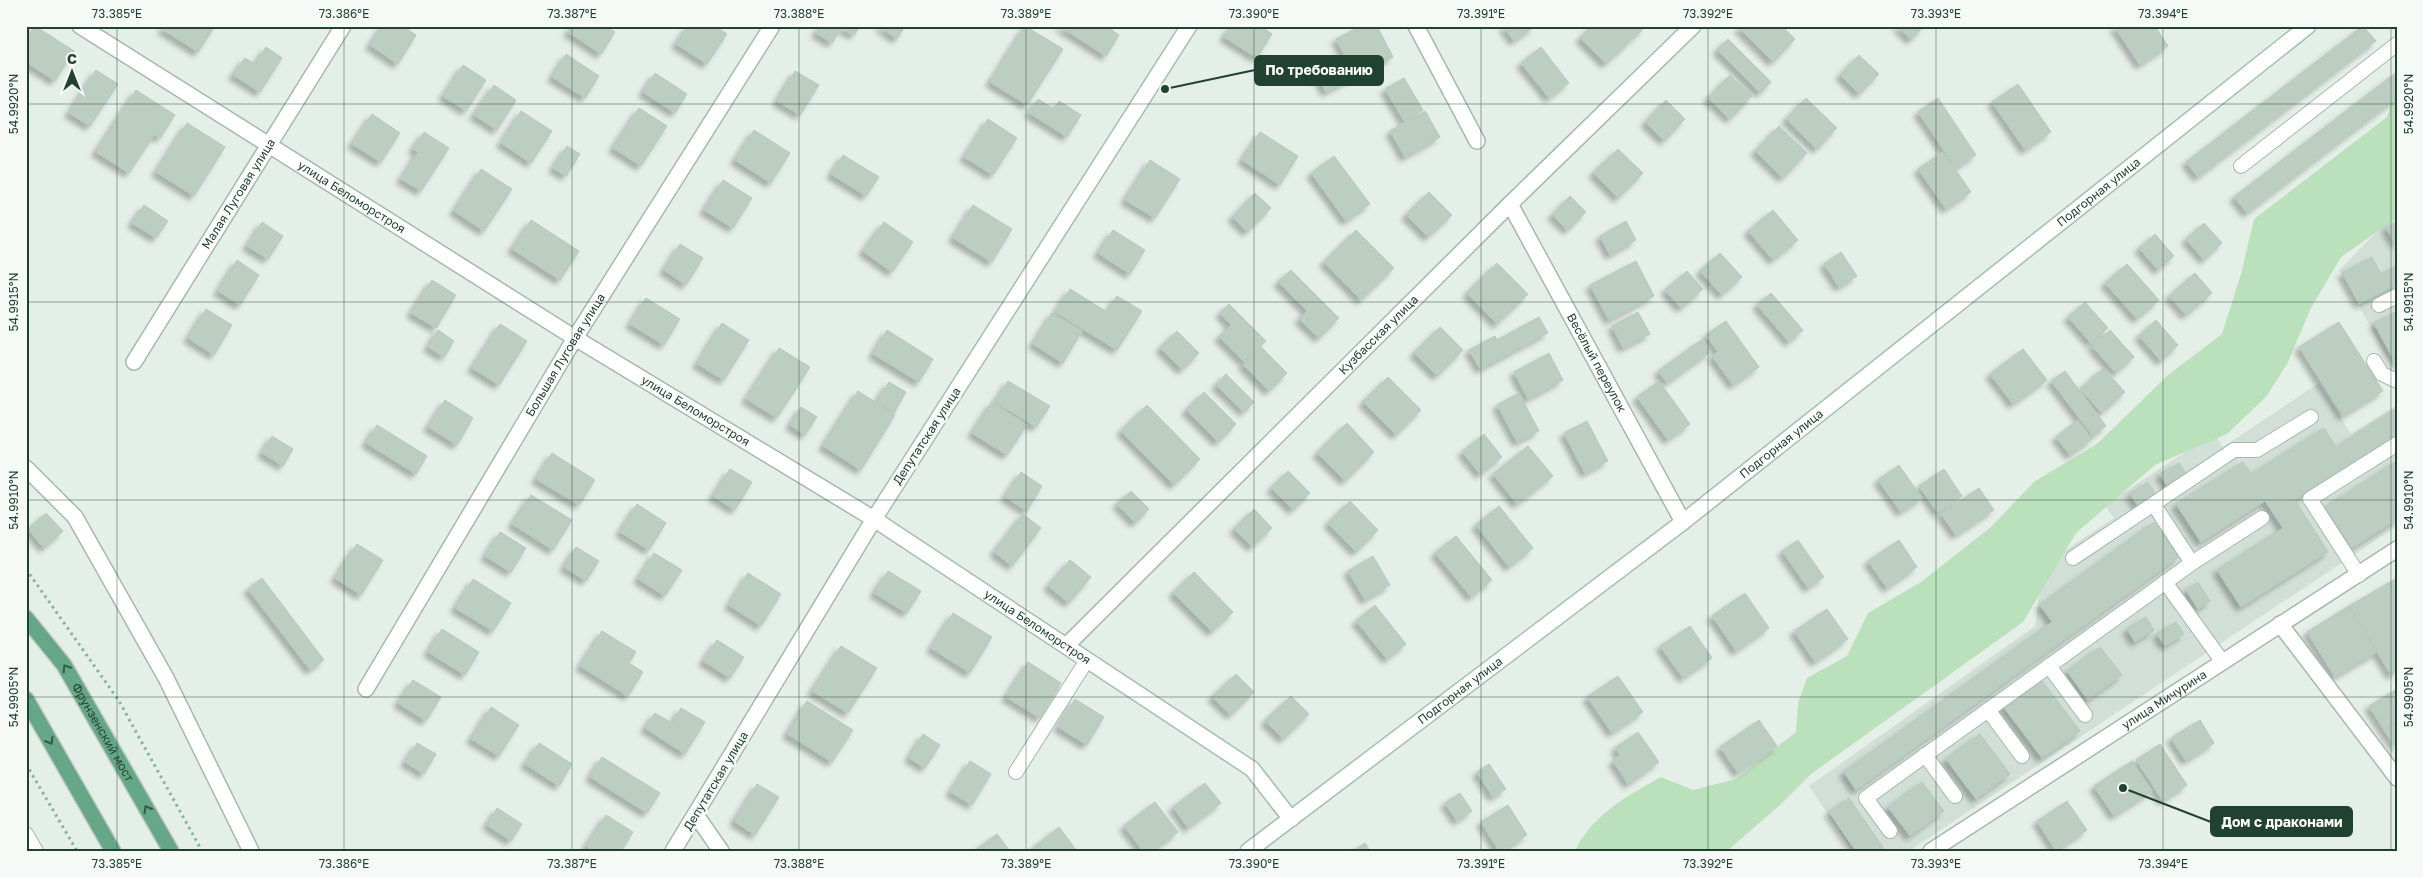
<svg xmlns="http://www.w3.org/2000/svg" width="2423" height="877" font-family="'Golos Text',sans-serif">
	<defs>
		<filter id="shadow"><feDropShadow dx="-4.5" dy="4.5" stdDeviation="2.5" flood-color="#0004"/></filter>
	</defs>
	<rect width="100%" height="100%" fill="#e4efe7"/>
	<g fill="#d2dfd6">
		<polygon points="2397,218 2397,375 2339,270 2385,224"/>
		<polygon points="2319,383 2351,434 2397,405 2397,526 1909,851 1852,851 1809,786 2035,626 2043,565 2114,518 2105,505 2214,433 2223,447"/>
	</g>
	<path fill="#bbe1bc" d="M2397,83V218L2341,257L2311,308L2287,364L2266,397L2227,434L2155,465L2076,533L2023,622L1811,774L1780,805L1727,851H1575C1592,815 1627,796 1661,777L1693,790L1736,779L1796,732L1798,703L1807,678L1847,656L1868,613L1921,582L1991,527L2035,481L2097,444L2168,375L2222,334L2241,274L2254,219L2387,117Z"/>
	<g fill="#bccdc2" stroke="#b6c9bc" filter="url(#shadow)">
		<polygon points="35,26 74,51 55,81 26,62 26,39"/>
		<polygon points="163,26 215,26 198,52 162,29"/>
		<polygon points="382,26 403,26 416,35 398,64 370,45"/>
		<polygon points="572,26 605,26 615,32 601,54 568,32"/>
		<polygon points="688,26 715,26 727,34 707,64 676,44"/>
		<polygon points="820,26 860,26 854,35 841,28 832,43 816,33"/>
		<polygon points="879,26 905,26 897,39"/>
		<polygon points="1025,26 1063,49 1027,105 990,82"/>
		<polygon points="1059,26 1106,26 1119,35 1106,56"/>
		<polygon points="1231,26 1260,26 1272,34 1257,58 1224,37"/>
		<polygon points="1361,26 1377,26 1393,57 1326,92 1316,73 1346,58 1336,39"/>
		<polygon points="1503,26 1534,26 1534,27 1514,41"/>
		<polygon points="1592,26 1642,26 1644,28 1606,64 1580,38"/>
		<polygon points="1741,26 1782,26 1795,39 1773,62 1739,28"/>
		<polygon points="1897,26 1924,26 1911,40"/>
		<polygon points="2114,26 2155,26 2168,46 2140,65"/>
		<polygon points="2363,26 2376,41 2198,177 2186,162"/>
		<polygon points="1728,39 1771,82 1760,93 1717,50"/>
		<polygon points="266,47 282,58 260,92 233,75 245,58 255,64"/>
		<polygon points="1541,47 1569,83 1549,98 1521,63"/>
		<polygon points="566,54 599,76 585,98 552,77"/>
		<polygon points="1859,55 1879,74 1859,94 1840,75"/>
		<polygon points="463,65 486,80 466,111 443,96"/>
		<polygon points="96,70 118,84 90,126 69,113"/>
		<polygon points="795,71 819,85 800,115 777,101"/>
		<polygon points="2397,72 2397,98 2247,213 2234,197"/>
		<polygon points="655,73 687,94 675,113 643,92"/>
		<polygon points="1730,75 1752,96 1730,119 1708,98"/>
		<polygon points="1404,78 1423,110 1404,121 1385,89"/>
		<polygon points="2018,84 2051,132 2025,150 1992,102"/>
		<polygon points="494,85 516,100 497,130 474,115"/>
		<polygon points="136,90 175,115 160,138 154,135 129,173 96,152"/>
		<polygon points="1806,98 1837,128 1817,149 1786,119"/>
		<polygon points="1938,98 1976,155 1956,168 1918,112"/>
		<polygon points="1038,99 1054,109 1059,101 1081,115 1067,137 1029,113"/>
		<polygon points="1666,100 1685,119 1664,141 1645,122"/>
		<polygon points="639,108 667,126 641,166 613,148"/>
		<polygon points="521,111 552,131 531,163 501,143"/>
		<polygon points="1425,111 1440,137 1405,157 1390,131"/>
		<polygon points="372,114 400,133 381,162 352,144"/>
		<polygon points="988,119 1017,138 993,175 964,157"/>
		<polygon points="187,123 225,147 194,196 156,172"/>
		<polygon points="1779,126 1807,153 1783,178 1755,151"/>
		<polygon points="754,130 790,153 771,183 735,160"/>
		<polygon points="424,132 449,148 421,191 401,179 418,152 413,149"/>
		<polygon points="1260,132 1298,156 1280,185 1242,160"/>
		<polygon points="567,146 580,154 566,176 553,168"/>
		<polygon points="1618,149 1643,173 1618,198 1593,173"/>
		<polygon points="1943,152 1971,192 1946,209 1918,169"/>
		<polygon points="843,155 879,177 866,196 831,174"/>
		<polygon points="1334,156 1370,204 1346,221 1311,173"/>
		<polygon points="1150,160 1180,179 1155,218 1125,200"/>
		<polygon points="481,169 512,189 484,231 454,211"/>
		<polygon points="723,180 752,198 733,228 704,210"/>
		<polygon points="1429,192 1452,215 1428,237 1406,215"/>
		<polygon points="1255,193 1271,208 1247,232 1232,217"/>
		<polygon points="1570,196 1586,212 1568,230 1552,215"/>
		<polygon points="144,205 168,221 156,238 132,223"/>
		<polygon points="973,205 1012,229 992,262 953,238"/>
		<polygon points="1773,210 1798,240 1773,260 1748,231"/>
		<polygon points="531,220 579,251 560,280 512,249"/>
		<polygon points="1626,221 1636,240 1610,255 1600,236"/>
		<polygon points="262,222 283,236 268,259 247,246"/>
		<polygon points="884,222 913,242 892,272 863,251"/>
		<polygon points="2397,222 2397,244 2395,244 2386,227"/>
		<polygon points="2204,223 2222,243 2204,260 2186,239"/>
		<polygon points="1113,230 1145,250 1130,274 1098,253"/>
		<polygon points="1356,230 1394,268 1361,300 1324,262"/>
		<polygon points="2155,234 2174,256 2158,270 2139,248"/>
		<polygon points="680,244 703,258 686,285 664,270"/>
		<polygon points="1841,252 1857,276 1839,287 1824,264"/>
		<polygon points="1720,253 1742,277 1722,295 1700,271"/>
		<polygon points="2372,257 2381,274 2397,265 2397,284 2359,304 2342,273"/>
		<polygon points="237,260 259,275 240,305 218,291"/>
		<polygon points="1636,261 1654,296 1609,320 1590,285"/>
		<polygon points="1497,263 1528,294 1497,324 1467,293"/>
		<polygon points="2127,264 2159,300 2137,319 2105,283"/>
		<polygon points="1291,270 1339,318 1319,338 1299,319 1307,311 1278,282"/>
		<polygon points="1687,271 1703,289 1681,308 1665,290"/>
		<polygon points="2195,273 2212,293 2186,315 2169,296"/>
		<polygon points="432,280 456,295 436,328 411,313"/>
		<polygon points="1070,289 1107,312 1117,296 1142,311 1117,350 1055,312"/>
		<polygon points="1771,293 1803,330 1789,342 1757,305"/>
		<polygon points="646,298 680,319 664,345 630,324"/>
		<polygon points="2085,302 2108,328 2091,343 2068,317"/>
		<polygon points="1229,304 1266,341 1244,362 1219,337 1231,325 1220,313"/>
		<polygon points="206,309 232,325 214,355 188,338"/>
		<polygon points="2397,311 2397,364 2396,364 2374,323"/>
		<polygon points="1638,312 1650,334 1623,348 1612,326"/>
		<polygon points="1052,313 1082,331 1063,363 1033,344"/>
		<polygon points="1539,317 1548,333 1480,369 1469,350 1495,336 1497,340"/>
		<polygon points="2156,320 2178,345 2161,361 2139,336"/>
		<polygon points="1726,321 1759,367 1733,385 1712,356 1718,352 1706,335"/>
		<polygon points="2339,322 2383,391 2343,416 2299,347"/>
		<polygon points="722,323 749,340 724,380 697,364"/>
		<polygon points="500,324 527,341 499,385 472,368"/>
		<polygon points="1440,327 1463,350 1437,376 1414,353"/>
		<polygon points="438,330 454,341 444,357 428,347"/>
		<polygon points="887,330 933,359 919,382 873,354"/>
		<polygon points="2110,330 2134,357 2116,373 2092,346"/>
		<polygon points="1177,331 1199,353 1182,370 1160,348"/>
		<polygon points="1701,340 1710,352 1667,383 1658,371"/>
		<polygon points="1261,347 1287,373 1269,391 1243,365"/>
		<polygon points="779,348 810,367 777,418 746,399"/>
		<polygon points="2023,349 2047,380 2013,404 1990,374"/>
		<polygon points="1549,353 1563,380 1528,399 1514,372"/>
		<polygon points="2103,368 2125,392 2102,413 2080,389"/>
		<polygon points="2065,371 2106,426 2093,436 2051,381"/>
		<polygon points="1226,374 1254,402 1244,412 1216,385"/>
		<polygon points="1388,377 1421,410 1396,435 1363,402"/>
		<polygon points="1008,381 1050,406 1036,427 995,402"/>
		<polygon points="1659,381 1690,424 1668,440 1637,397"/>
		<polygon points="889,382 906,392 894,413 876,402"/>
		<polygon points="858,391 895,415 861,470 823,446"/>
		<polygon points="1204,392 1236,424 1218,442 1186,410"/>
		<polygon points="1519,393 1539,431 1517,442 1497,405"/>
		<polygon points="445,400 473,418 457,445 428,427"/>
		<polygon points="992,402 1027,425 1007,455 972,433"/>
		<polygon points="1147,405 1200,459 1174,485 1121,431"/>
		<polygon points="801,407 817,417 805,435 790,425"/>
		<polygon points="2397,408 2397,435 2295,500 2328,552 2241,607 2217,570 2283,528 2265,501 2201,542 2176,504 2243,462 2251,474 2324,428 2336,447"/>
		<polygon points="2078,420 2092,439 2070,455 2056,437"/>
		<polygon points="1587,421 1608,461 1585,473 1564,433"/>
		<polygon points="1347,423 1374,452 1345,481 1317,453"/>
		<polygon points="377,425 427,456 416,474 366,443"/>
		<polygon points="1484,434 1502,457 1480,474 1462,452"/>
		<polygon points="272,436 293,449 283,466 262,453"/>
		<polygon points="1528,446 1553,476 1517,504 1493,474"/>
		<polygon points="552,453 595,480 579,505 536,479"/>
		<polygon points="2397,461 2397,519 2352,548 2325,507"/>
		<polygon points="2179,463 2187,475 2168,487 2160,474"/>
		<polygon points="1899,465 1922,498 1901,512 1878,480"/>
		<polygon points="730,469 752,482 735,510 713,496"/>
		<polygon points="1944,469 1962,496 1938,513 1919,486"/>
		<polygon points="1288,471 1310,493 1293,510 1271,488"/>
		<polygon points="1021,472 1042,486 1027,511 1005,497"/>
		<polygon points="2148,482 2156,495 2138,506 2130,494"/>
		<polygon points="1979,488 1994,510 1956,535 1941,514"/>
		<polygon points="1131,491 1149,509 1135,523 1117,504"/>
		<polygon points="531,495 572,520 553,550 512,524"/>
		<polygon points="1350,501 1378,530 1356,552 1328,523"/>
		<polygon points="637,504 666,523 649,550 620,532"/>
		<polygon points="1499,506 1533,548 1509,567 1476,525"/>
		<polygon points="1254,509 1272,528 1252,547 1234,529"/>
		<polygon points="46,513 63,531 44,548 28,529"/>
		<polygon points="1023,514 1041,528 1012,566 994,552"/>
		<polygon points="2154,522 2179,557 1856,790 1844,772 2052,622 2040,605"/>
		<polygon points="500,532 526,548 511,572 485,556"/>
		<polygon points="1456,536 1492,580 1471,597 1435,553"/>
		<polygon points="1798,540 1824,577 1808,588 1782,551"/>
		<polygon points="1899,540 1917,567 1887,588 1868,561"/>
		<polygon points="357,544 383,560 361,595 335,578"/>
		<polygon points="576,547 599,561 586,581 564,567"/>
		<polygon points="654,553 682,570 665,596 638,579"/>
		<polygon points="1373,556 1390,585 1365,600 1348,571"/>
		<polygon points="1070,560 1091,577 1069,603 1048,586"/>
		<polygon points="888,571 921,591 907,613 874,593"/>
		<polygon points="1194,572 1233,612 1212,632 1173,593"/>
		<polygon points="748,573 781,594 761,626 729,605"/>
		<polygon points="262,578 324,660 310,670 248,589"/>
		<polygon points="2397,578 2397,671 2391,675 2349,606"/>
		<polygon points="473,579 511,603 493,631 455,608"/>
		<polygon points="2198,582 2210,601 2198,609 2186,590"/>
		<polygon points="1745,593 1769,628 1736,651 1712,616"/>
		<polygon points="1375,605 1406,644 1387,659 1356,621"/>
		<polygon points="2349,606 2377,652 2335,677 2307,632"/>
		<polygon points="1827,609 1848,639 1815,662 1794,631"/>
		<polygon points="953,613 992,637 970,673 931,648"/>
		<polygon points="2146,617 2154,630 2135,642 2127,629"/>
		<polygon points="2176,622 2184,634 2165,646 2157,634"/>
		<polygon points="1690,626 1712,658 1683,678 1660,646"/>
		<polygon points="442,629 479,652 465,675 428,652"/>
		<polygon points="602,631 636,652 629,663 643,672 628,696 580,666"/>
		<polygon points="717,640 744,657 730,678 703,661"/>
		<polygon points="841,646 877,668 848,713 812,691"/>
		<polygon points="2100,647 2122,675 2088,700 2067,671"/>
		<polygon points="1028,662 1061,683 1040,718 1006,697"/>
		<polygon points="1236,674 1254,692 1231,715 1212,697"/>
		<polygon points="1618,676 1643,712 1612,733 1587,697"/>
		<polygon points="2040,678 2080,731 2042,758 2003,706"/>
		<polygon points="413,680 441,697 426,721 398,703"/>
		<polygon points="2397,689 2397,722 2384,730 2369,706"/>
		<polygon points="1291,696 1309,714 1283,739 1265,721"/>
		<polygon points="1075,699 1104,717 1087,745 1058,727"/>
		<polygon points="807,701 853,730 832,762 787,734"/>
		<polygon points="491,707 519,725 499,756 471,739"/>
		<polygon points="681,708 705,722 685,754 645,728 655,713 672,723"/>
		<polygon points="1759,720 1777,746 1738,773 1720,747"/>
		<polygon points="2200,720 2214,743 2186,761 2171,738"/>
		<polygon points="2397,722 2397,749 2384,730"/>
		<polygon points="1638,732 1659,762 1628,784 1613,761 1620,755 1615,748"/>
		<polygon points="923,734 940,745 925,768 909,758"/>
		<polygon points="1980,734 2010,774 1976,799 1946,759"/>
		<polygon points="417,743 436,754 424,774 405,762"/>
		<polygon points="539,743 572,764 559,786 525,764"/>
		<polygon points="2160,744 2187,785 2163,801 2136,760"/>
		<polygon points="602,757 660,793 647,813 590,777"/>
		<polygon points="970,761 991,774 972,805 950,792"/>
		<polygon points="2132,761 2152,791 2114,816 2094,786"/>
		<polygon points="1489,764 1506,789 1493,797 1477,772"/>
		<polygon points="1922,782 1944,811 1910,836 1888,807"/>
		<polygon points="1205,783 1221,803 1188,828 1173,807"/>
		<polygon points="757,784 779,797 755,835 734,821"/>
		<polygon points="1460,793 1472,811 1457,821 1445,803"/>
		<polygon points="1849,798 1884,849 1881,851 1856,851 1829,812"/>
		<polygon points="2067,801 2087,830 2056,851 2037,821"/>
		<polygon points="1155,802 1178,832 1153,851 1143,851 1124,826"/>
		<polygon points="1508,805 1527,835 1503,851 1499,851 1481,822"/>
		<polygon points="497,808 522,824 511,841 487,825"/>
		<polygon points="606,815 633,832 621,851 593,851 586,846"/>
		<polygon points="1059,827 1077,851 1029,851"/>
		<polygon points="997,834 1010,851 974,851"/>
		<polygon points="1365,843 1370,851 1353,851"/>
	</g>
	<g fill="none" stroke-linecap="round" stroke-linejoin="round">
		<g stroke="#a6b8ad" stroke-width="16">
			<g id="lane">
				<polyline points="2241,166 2397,44"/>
				<polyline points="2379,305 2397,296"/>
				<polyline points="2374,361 2382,374 2397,381"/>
				<polyline points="2154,505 2192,563"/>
				<polyline points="2073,558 2234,450 2257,450 2311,417"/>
				<polyline points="2359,575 2310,499 2397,444"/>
				<polyline points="2165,582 2222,661"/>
				<polyline points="2049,666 2085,715"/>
				<polyline points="1988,710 2022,756"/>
				<polyline points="1925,755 1955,796"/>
				<polyline points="1016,772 1087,660"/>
				<polyline points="1890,831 1866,798 2192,563 2262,518"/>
				<polyline points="26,834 36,851"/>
			</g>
		</g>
		<g stroke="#a6b8ad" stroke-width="18">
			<g id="street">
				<path id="s1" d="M80,26L575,338L874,519L673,851"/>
				<polyline points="1416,26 1477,141"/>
				<path id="s2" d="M1510,204L1683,522"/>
				<path id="s3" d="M134,362L343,26"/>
				<polyline points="26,468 75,517 166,678 251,851"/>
				<polyline points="2280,624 2397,778"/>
				<path id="s4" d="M1066,646L1510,204L1693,26"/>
				<path id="s5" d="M366,689L575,338L772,26"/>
				<polyline points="696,815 721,851"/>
				<path id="s6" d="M1931,851L2397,549"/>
			</g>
		</g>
		<g stroke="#a4beaf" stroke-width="18">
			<g id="secondary">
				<path id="s7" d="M1189,26L874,519L1252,769L1291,819"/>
				<path id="s8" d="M1248,851L1683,522L2308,26"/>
			</g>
		</g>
		<g stroke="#c1cac5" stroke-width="18">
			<g id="primary">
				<path id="s9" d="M26,618L64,665L171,851"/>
				<polyline points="26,699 113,851"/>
			</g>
		</g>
		<g stroke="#82b598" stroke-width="3" stroke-dasharray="2.5 4" stroke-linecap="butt">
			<polyline points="26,569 119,701 202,851"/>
			<polyline points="26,764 77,851"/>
		</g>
		<use href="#lane" stroke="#fff" stroke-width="14"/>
		<use href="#street" stroke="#fff" stroke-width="15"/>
		<use href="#secondary" stroke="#fff" stroke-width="15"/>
		<use href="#primary" stroke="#65a786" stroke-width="15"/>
	</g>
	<defs><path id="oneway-chevron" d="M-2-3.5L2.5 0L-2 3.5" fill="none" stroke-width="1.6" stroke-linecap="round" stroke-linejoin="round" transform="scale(1.25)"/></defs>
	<g stroke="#335b46">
		<use href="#oneway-chevron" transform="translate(66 668) rotate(-123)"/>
		<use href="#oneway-chevron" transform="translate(50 741) rotate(60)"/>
		<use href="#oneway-chevron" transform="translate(147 809) rotate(-120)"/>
	</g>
	<path fill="none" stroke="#224231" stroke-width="1" stroke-opacity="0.45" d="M117,26V851M344,26V851M572,26V851M799,26V851M1026,26V851M1254,26V851M1481,26V851M1708,26V851M1936,26V851M2163,26V851M2391,26V851M26,104H2397M26,302H2397M26,500H2397M26,697H2397"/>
	<g text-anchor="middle" stroke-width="5" stroke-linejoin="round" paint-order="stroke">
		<g font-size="12" fill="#224231" stroke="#f5faf6">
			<text dy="4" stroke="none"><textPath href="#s8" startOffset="1076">Подгорная улица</textPath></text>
			<text dy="4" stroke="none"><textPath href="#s3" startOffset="198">Малая Луговая улица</textPath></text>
			<text dy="4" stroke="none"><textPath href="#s1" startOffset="321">улица Беломорстроя</textPath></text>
			<text dy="4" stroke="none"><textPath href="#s4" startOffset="441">Кузбасская улица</textPath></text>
			<text dy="4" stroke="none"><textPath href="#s5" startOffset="389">Большая Луговая улица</textPath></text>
			<text dy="4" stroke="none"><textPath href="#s2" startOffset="181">Весёлый переулок</textPath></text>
			<text dy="4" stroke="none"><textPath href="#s1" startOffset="726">улица Беломорстроя</textPath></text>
			<text transform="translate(927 436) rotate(-57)" y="4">Депутатская улица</text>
			<text dy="4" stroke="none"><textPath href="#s8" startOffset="671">Подгорная улица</textPath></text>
			<text dy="4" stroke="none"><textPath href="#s7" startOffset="781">улица Беломорстроя</textPath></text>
			<text dy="4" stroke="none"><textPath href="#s8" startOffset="266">Подгорная улица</textPath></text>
			<text dy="4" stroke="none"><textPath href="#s6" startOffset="278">улица Мичурина</textPath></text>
			<text dy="4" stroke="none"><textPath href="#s9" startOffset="138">Фрунзенский мост</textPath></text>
			<text transform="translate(716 781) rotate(-59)" y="4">Депутатская улица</text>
		</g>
	</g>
	<path fill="none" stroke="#224231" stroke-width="2" d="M1165 89L1255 70M2123 788L2211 822"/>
	<g fill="#224231" stroke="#f5faf6" stroke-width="2">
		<circle cx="1165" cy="89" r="5"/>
		<circle cx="2123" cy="788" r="5"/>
	</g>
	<g fill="#224231" stroke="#224231" stroke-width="2">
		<rect x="1255" y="56" width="128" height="29" rx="5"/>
		<rect x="2211" y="807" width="141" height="29" rx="5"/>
	</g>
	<g font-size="14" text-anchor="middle" font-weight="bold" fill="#fff">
		<text x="1319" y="75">По требованию</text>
		<text x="2282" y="827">Дом с драконами</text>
	</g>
	<rect width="2423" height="877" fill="none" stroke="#f5faf6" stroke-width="55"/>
	<g transform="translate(72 72)" stroke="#f5faf6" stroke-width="4" paint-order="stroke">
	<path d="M0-4L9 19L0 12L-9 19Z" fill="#224231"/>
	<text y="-8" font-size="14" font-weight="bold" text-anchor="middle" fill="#224231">С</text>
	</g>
	<rect x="28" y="28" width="2368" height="822" fill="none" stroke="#224231" stroke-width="2"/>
	<g font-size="12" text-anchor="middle" fill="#224231">
		<text x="117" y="18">73.385°E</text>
		<text x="344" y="18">73.386°E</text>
		<text x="572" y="18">73.387°E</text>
		<text x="799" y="18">73.388°E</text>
		<text x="1026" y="18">73.389°E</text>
		<text x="1254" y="18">73.390°E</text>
		<text x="1481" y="18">73.391°E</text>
		<text x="1708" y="18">73.392°E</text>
		<text x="1936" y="18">73.393°E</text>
		<text x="2163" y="18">73.394°E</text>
		<text transform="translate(14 104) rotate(-90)" y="4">54.9920°N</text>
		<text transform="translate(2409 104) rotate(-90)" y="4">54.9920°N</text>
		<text transform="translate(14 302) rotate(-90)" y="4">54.9915°N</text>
		<text transform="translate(2409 302) rotate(-90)" y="4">54.9915°N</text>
		<text transform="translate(14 500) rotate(-90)" y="4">54.9910°N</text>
		<text transform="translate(2409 500) rotate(-90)" y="4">54.9910°N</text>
		<text transform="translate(14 697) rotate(-90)" y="4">54.9905°N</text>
		<text transform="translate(2409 697) rotate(-90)" y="4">54.9905°N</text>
		<text x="117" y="868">73.385°E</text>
		<text x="344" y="868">73.386°E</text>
		<text x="572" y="868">73.387°E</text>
		<text x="799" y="868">73.388°E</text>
		<text x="1026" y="868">73.389°E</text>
		<text x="1254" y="868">73.390°E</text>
		<text x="1481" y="868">73.391°E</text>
		<text x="1708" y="868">73.392°E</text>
		<text x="1936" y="868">73.393°E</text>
		<text x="2163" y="868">73.394°E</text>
	</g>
</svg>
